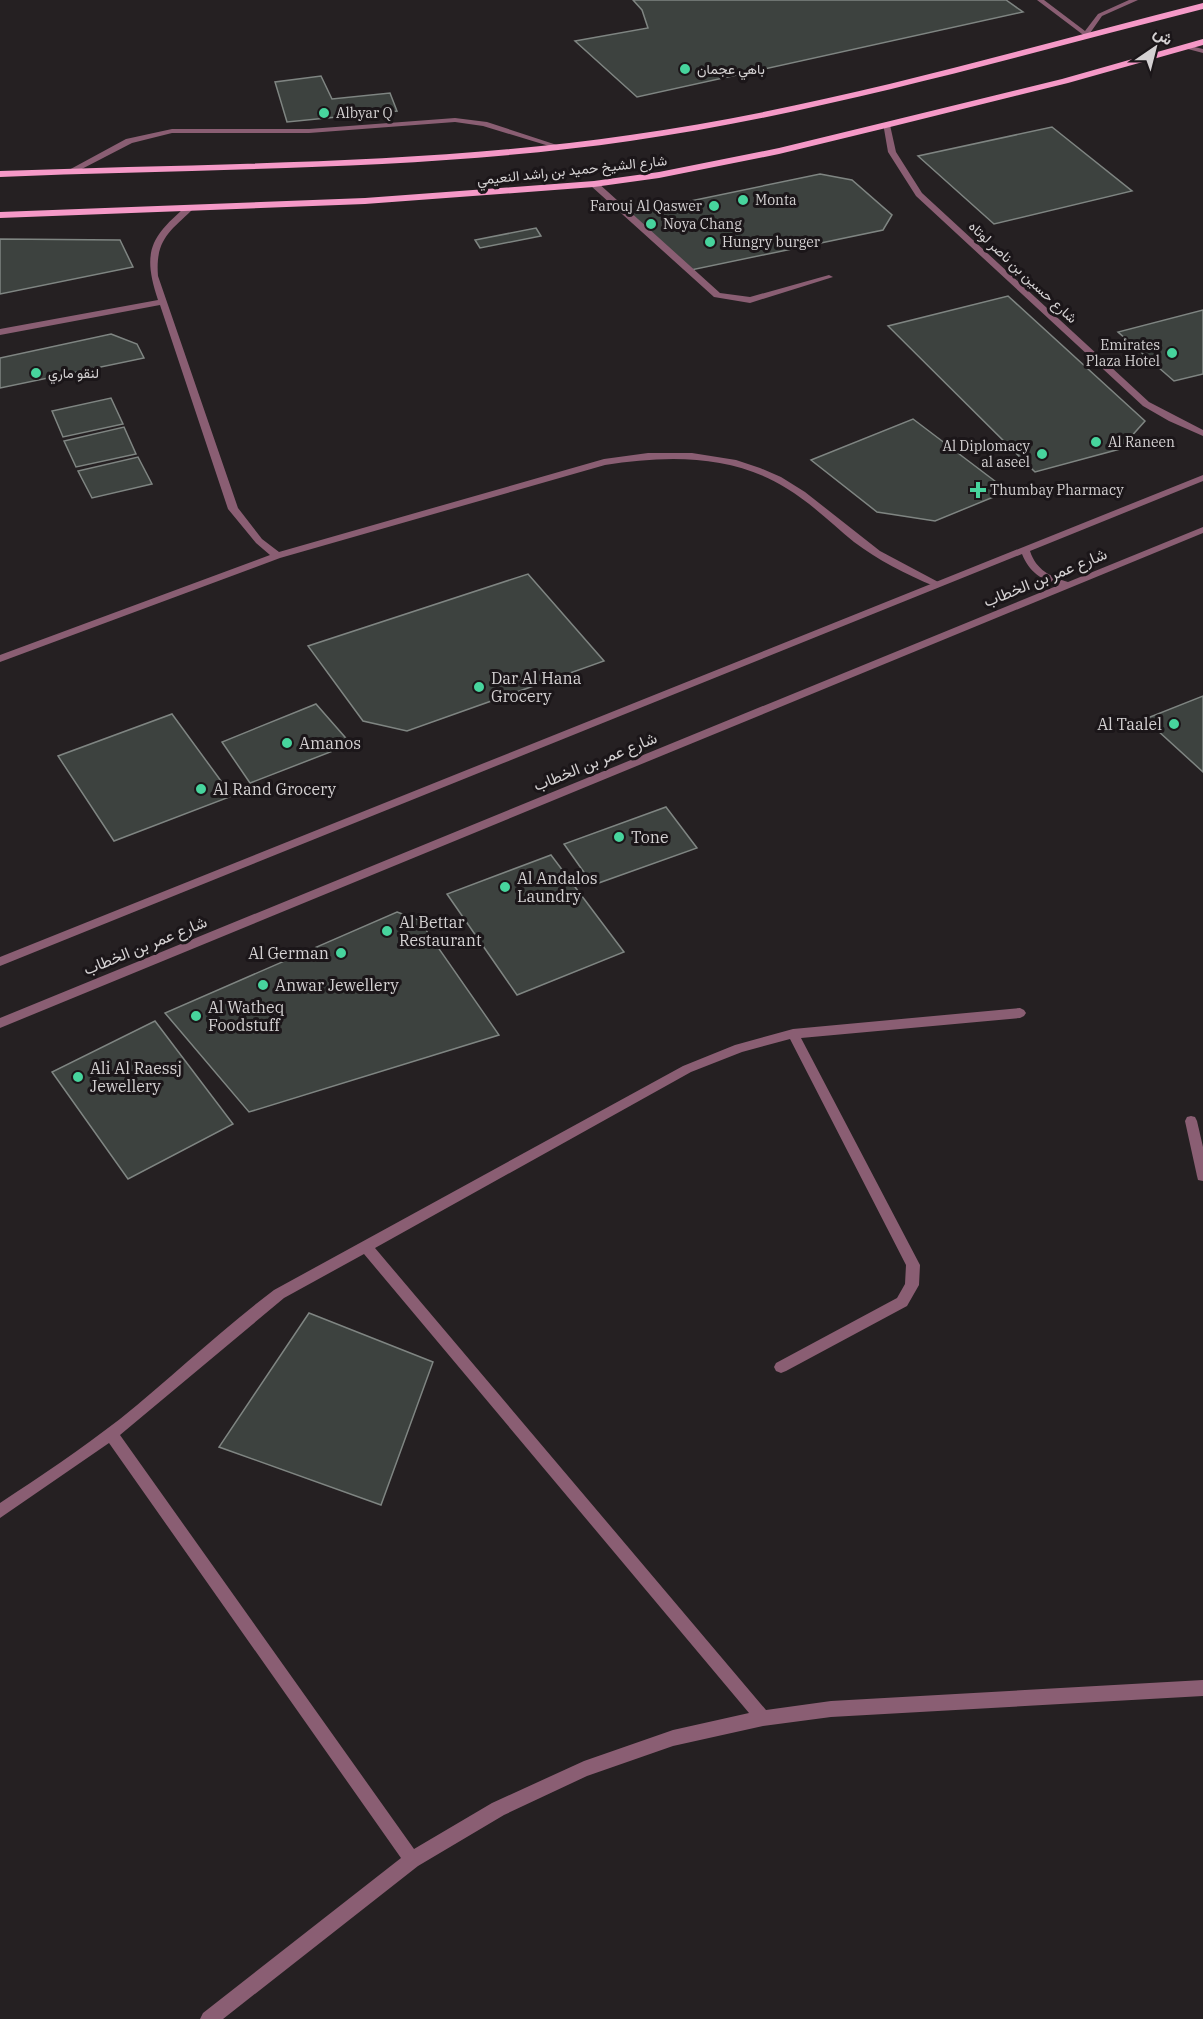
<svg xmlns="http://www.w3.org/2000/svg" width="1203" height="2019" font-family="'IBM Plex Serif',Vazirmatn,serif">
	<rect width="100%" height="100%" fill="#252022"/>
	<g fill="#3d423f" stroke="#7f8582" stroke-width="1.5">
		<polygon points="633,0 1006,0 1023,12 637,97 575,41 648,28 642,10"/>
		<polygon points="321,76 332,99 390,93 397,111 287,122 275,82"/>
		<polygon points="1052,127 1132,191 994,224 918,156"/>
		<polygon points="820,174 852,180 892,215 883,230 691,270 628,214"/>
		<polygon points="536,228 541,236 480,248 475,240"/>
		<polygon points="0,239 120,240 133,267 0,294"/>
		<polygon points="1008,296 1145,421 1120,449 1035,472 888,326"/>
		<polygon points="1203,310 1203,374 1174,381 1118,332"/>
		<polygon points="111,334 137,344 144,358 0,388 0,358"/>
		<polygon points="111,398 123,424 63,437 52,411"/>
		<polygon points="913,419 1008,491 935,521 877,512 811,460"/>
		<polygon points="124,427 136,454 76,467 64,441"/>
		<polygon points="138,457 152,484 92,498 78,471"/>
		<polygon points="528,574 604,661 407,731 363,721 308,646"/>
		<polygon points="1203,696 1203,772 1145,719"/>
		<polygon points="316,704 351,744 250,783 222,742"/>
		<polygon points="172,714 232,796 114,841 58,756"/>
		<polygon points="666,807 697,848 593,885 564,844"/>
		<polygon points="551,855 624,952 517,995 447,894"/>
		<polygon points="397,912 419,920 499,1035 249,1112 165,1013"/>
		<polygon points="155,1021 233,1124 128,1179 52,1072"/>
		<polygon points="309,1313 433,1362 381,1505 219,1447"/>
	</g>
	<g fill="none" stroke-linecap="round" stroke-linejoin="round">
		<g fill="#8a5e73" fill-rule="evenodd">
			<polygon points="1037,0 1044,0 1085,31 1098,14 1129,0 1138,0 1102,16 1088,36 1086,37"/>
			<polygon points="1186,45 1203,49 1203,53 1184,48 1184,46"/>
			<polygon points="455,118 487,122 563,147 559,149 483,126 455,122 309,133 172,133 132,143 74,173 67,171 126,139 172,129 309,129"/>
		</g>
		<g fill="#8a5e73" fill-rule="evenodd">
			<polygon points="883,123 890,125 896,152 922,193 1149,402 1203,430 1203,436 1169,421 1143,406 916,196 888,152"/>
			<polygon points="591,182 597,182 720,293 750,297 829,275 833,277 750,303 714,297 591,186"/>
			<path d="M188,205L195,207C171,231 155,238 158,276L238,508L262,539L279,552L604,459L648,453H692L736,460L760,468L781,477L805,492L880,551L942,584L937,587L934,586C905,574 878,560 854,542C832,524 811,503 786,488C732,454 667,455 605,465L280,558L0,662V655L270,555L256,543L228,509L160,305L0,335V329L158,300C142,252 150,237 188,205Z"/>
			<path d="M1020,1008L1024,1010L1026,1013L1024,1016L1020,1018L801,1038L920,1265L919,1285L907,1306L786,1371L781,1373L776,1371L774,1367L776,1363L897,1298L905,1284L906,1265L790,1039L742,1052L691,1072L375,1248L766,1710L831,1701L1203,1680V1696L831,1717L763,1726L673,1746L587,1776L504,1815L418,1866L223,2019H200L203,2013L401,1858L109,1443L0,1518V1503C41,1476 81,1449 120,1419C172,1377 221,1330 274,1290L683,1066L735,1045L793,1029ZM364,1254L749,1713L673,1730L584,1761L492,1803L414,1849L120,1435L284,1298Z"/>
			<polygon points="1191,1116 1195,1117 1197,1121 1203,1147 1203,1181 1198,1180 1197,1176 1185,1121 1187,1117"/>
		</g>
		<path fill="#8a5e73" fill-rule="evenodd" d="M1203,475V481L1030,551C1036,570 1051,577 1068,582L1203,527V533L0,1028V1018L1059,585C1042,580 1029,572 1022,554L0,966V957Z"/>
		<g fill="#f599c7" fill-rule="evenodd">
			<path d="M1203,3V9C1013,57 824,113 630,141C422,171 210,168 0,177V171C210,163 422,165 630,135C824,108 1013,51 1203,3Z"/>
			<polygon points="1203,39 1203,45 1068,83 886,128 779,154 659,178 594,187 365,204 0,218 0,212 365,198 594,181 659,172 779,148 886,122 1062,79"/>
		</g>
	</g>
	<g fill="#47d49d" stroke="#1b1619" stroke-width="2">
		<circle cx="685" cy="69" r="6"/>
		<circle cx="324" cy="113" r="6"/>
		<circle cx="743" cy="200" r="6"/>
		<circle cx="714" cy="206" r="6"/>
		<circle cx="651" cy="224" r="6"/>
		<circle cx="710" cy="242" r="6"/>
		<circle cx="1172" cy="353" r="6"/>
		<circle cx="36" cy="373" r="6"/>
		<circle cx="1096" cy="442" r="6"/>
		<circle cx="1042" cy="454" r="6"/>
		<path d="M975 481h6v6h6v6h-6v6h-6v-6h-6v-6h6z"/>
		<circle cx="479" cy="687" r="6"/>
		<circle cx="1174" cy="724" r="6"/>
		<circle cx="287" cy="743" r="6"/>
		<circle cx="201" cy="789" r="6"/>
		<circle cx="619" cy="837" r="6"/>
		<circle cx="505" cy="887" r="6"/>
		<circle cx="387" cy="931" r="6"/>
		<circle cx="341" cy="953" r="6"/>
		<circle cx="263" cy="985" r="6"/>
		<circle cx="196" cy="1016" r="6"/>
		<circle cx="78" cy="1077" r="6"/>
	</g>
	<g text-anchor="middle" stroke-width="6" stroke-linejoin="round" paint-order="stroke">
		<g font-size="14" fill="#d4d1d2" stroke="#1b1619" text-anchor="start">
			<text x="697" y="74">باهي عجمان</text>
			<text x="336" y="118">Albyar Q</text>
			<text x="755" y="205">Monta</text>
			<text x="702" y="211" text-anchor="end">Farouj Al Qaswer</text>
			<text x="663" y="229">Noya Chang</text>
			<text x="722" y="247">Hungry burger</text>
			<text x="1160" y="350" text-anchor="end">Emirates<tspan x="1160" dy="16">Plaza Hotel</tspan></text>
			<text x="48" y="378">لنقو ماري</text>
			<text x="1108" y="447">Al Raneen</text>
			<text x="1030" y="451" text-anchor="end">Al Diplomacy<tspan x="1030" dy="16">al aseel</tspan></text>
			<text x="990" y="495">Thumbay Pharmacy</text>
		</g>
		<g font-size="14" fill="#d4d1d2" stroke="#1b1619">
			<text transform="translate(572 170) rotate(-6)" y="5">شارع الشيخ حميد بن راشد النعيمي</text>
			<text transform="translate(1023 272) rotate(43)" y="5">شارع حسين بن ناصر لوتاه</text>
		</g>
		<g font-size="16" fill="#d4d1d2" stroke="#1b1619">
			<text transform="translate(1045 577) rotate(-22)" y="6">شارع عمر بن الخطاب</text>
			<text transform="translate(595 761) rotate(-22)" y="6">شارع عمر بن الخطاب</text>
			<text transform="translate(145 945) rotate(-22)" y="6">شارع عمر بن الخطاب</text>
		</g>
		<g font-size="16" fill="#d4d1d2" stroke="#1b1619" text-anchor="start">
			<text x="491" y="684">Dar Al Hana<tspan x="491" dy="18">Grocery</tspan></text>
			<text x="1162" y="730" text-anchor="end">Al Taalel</text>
			<text x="299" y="749">Amanos</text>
			<text x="213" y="795">Al Rand Grocery</text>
			<text x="631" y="843">Tone</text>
			<text x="517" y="884">Al Andalos<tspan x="517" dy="18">Laundry</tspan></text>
			<text x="399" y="928">Al Bettar<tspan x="399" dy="18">Restaurant</tspan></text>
			<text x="329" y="959" text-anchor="end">Al German</text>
			<text x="275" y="991">Anwar Jewellery</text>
			<text x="208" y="1013">Al Watheq<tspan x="208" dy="18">Foodstuff</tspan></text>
			<text x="90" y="1074">Ali Al Raessj<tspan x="90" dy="18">Jewellery</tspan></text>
		</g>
	</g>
	<g transform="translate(1155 48) rotate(35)" stroke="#1b1619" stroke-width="4.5" paint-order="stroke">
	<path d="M0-4.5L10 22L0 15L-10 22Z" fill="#d4d1d2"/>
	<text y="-9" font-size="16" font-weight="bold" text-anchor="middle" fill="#d4d1d2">ش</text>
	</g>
</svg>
